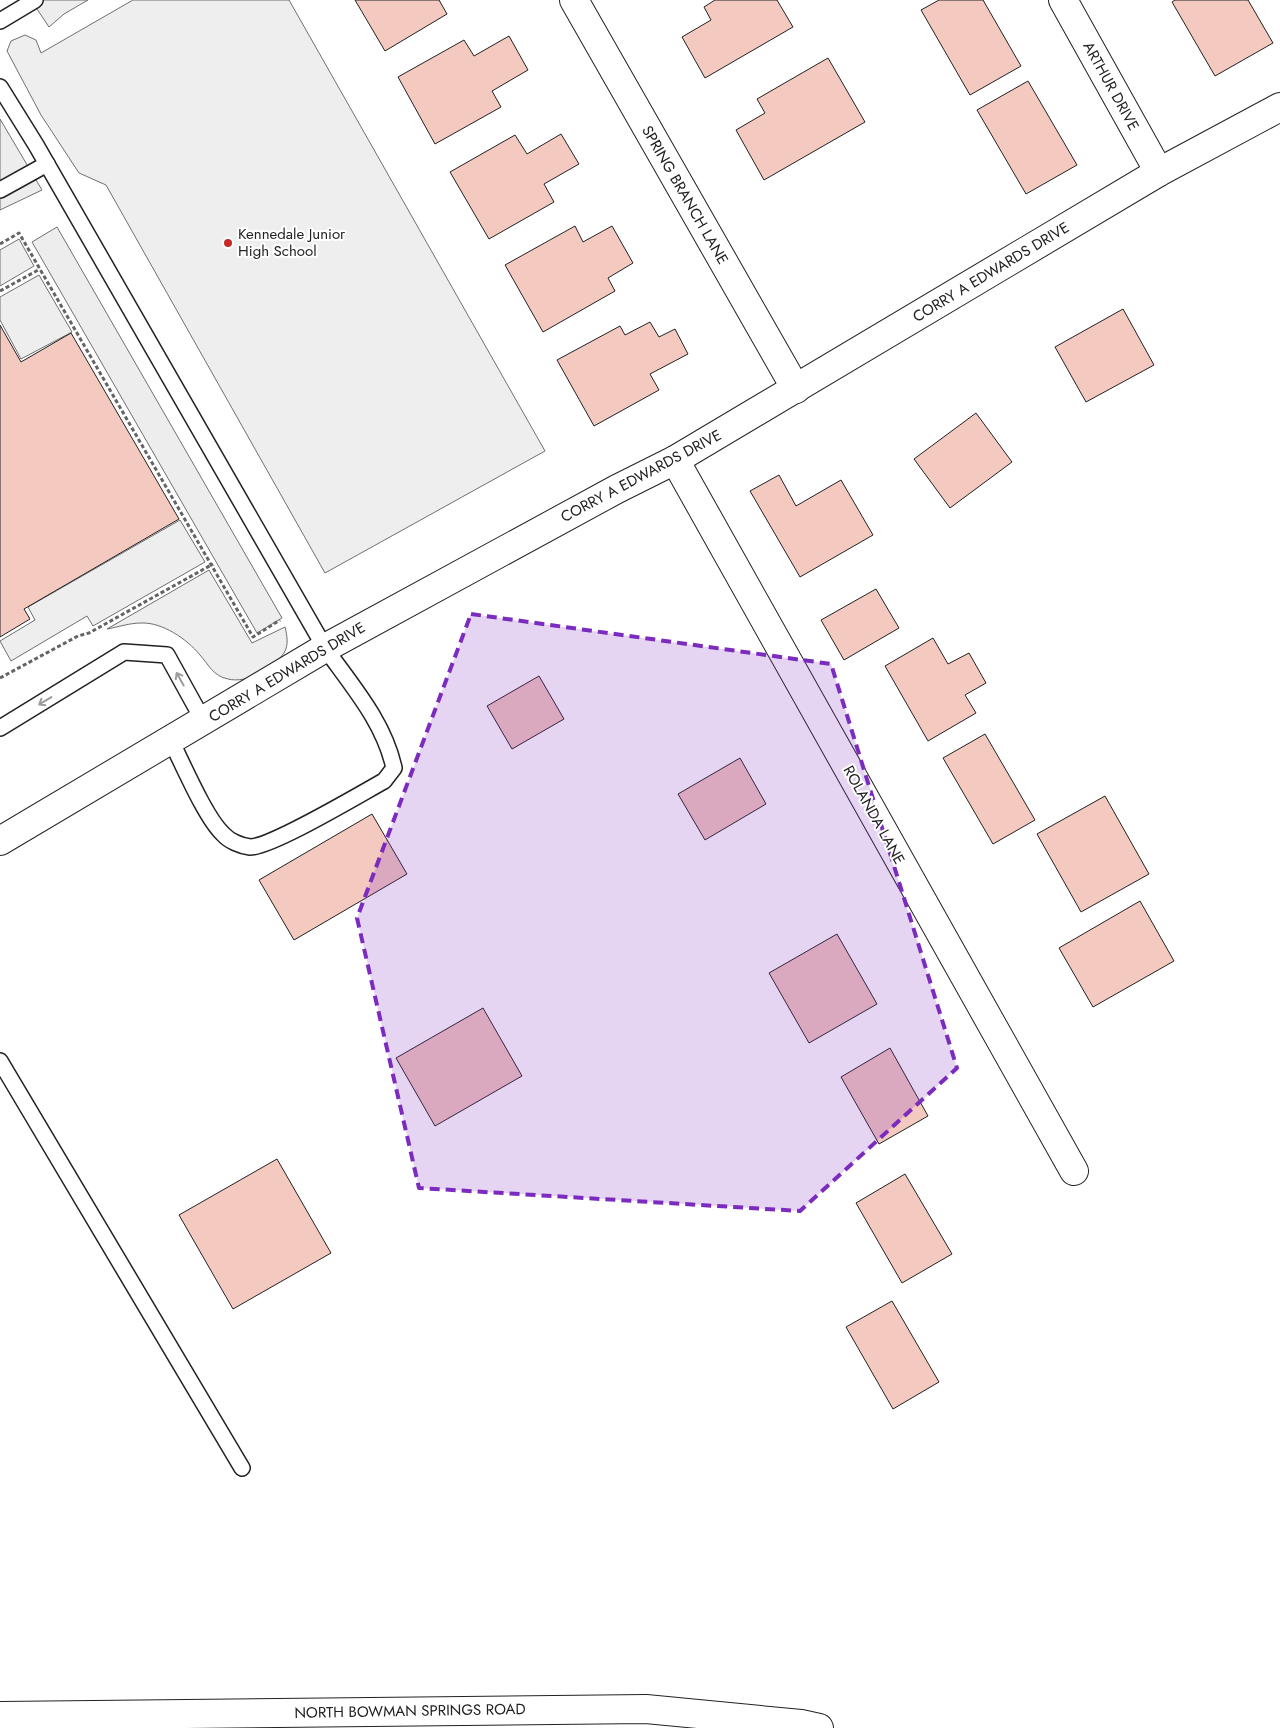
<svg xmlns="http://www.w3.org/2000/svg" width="1280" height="1728" font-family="Jost,sans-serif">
	<rect width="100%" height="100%" fill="#fff"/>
	<g fill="#eee" stroke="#6f6f6f">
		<polygon points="133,0 289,0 545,451 325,573 106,185 79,173 41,115 7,51 11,41 25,35 36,40 41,53"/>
		<polygon points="19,239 34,266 0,286 0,250"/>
		<polygon points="39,275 72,332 21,359 0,320 0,297"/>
		<polygon points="180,520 205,562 93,626 87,616 11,661 0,641 35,620 28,607"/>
		<path d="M209,570L252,643L285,627C287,635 289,645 284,653C273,668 247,684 228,679C213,676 209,665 200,655C187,639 162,622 141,623C130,623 118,627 107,629Z"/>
	</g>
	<g fill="#ededed" stroke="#6f6f6f">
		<polygon points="31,0 88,0 64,14 49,27"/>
		<polygon points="0,119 42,190 0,210"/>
		<polygon points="57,227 282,618 257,633 32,242"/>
	</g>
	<g fill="#f3c9c0" stroke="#222">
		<polygon points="355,0 439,0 447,14 385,51"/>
		<polygon points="715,0 777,0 793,27 705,78 682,37 711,20 704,7"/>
		<polygon points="939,0 983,0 1021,66 970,95 921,10"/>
		<polygon points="1175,0 1248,0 1273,43 1215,76 1172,2"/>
		<polygon points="509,36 528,70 492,91 501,107 435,144 398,77 464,40 474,56"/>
		<polygon points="828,58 865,122 764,180 736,130 765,113 757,99"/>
		<polygon points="1028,81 1077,165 1026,194 977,110"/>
		<polygon points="561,134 579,164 544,184 554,202 489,239 450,172 515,135 527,154"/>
		<polygon points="575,226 583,242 612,226 633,263 608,278 615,291 543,332 505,265"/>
		<polygon points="1123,309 1154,365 1086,402 1055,347"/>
		<polygon points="650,322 659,337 675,329 688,354 650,374 659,390 594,426 557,360 620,326 625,335"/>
		<polygon points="0,325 21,362 71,333 179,519 24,609 30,619 0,637"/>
		<polygon points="976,413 1012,462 950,508 914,459"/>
		<polygon points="779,475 796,506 841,480 873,535 800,577 750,491"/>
		<polygon points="876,589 899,628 844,660 821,620"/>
		<polygon points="933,638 948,664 969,653 986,683 965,695 976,713 928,741 885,666"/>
		<polygon points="539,676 564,719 512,749 487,706"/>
		<polygon points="985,734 1035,820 993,844 943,758"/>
		<polygon points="740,758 766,804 705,840 678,794"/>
		<polygon points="1105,796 1149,874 1081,912 1037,834"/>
		<polygon points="372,814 407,874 294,940 259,880"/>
		<polygon points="1140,901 1174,961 1093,1007 1059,948"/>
		<polygon points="837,934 877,1004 809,1043 769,973"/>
		<polygon points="483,1008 522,1076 435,1126 396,1058"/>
		<polygon points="890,1048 928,1116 879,1144 841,1077"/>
		<polygon points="277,1159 331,1253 233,1309 179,1215"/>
		<polygon points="905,1174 952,1254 902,1283 856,1203"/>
		<polygon points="892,1301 939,1382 893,1409 846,1327"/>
	</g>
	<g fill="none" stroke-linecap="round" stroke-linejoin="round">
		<g stroke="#222" stroke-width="18">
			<g id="lane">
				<polyline points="0,21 35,0"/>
				<path d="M0,87L36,145L325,648C352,686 384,722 394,768L384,781C360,794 272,847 250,847C241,846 229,841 223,834C205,817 183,764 171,741"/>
				<polyline points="0,190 47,164"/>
				<polyline points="0,728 124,652 167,655 204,722"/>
				<polyline points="0,1061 242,1468"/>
			</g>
		</g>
		<g stroke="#222" stroke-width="30">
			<g id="street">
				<polyline points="574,0 796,389"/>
				<polyline points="1063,0 1159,172"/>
				<polyline points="675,460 1074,1171"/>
			</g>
		</g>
		<g stroke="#222" stroke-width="30">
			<g id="secondary">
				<polyline points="0,841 325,648 617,489 675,460 1159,172 1280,107"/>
				<polyline points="0,1716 646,1709 801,1724 819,1728"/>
			</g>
		</g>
		<g stroke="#646464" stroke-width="3" stroke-dasharray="4 2.5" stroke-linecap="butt">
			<polyline points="0,244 19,233 253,637 280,620"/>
			<polyline points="0,291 40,269"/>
			<polyline points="0,678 78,636 89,633 213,564"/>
		</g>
		<use href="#lane" stroke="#fff" stroke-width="15"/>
		<use href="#street" stroke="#fff" stroke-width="28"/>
		<use href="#secondary" stroke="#fff" stroke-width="28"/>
	</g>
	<defs><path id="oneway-shaft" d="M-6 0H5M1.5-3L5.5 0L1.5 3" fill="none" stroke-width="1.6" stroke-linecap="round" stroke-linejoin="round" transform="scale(1.25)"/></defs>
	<g stroke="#9c9c9c">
		<use href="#oneway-shaft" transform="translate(180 679) rotate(-119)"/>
		<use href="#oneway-shaft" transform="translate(45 701) rotate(149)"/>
	</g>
	<path fill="#7b2cbf" fill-opacity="0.2" stroke="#7b2cbf" stroke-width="4" stroke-dasharray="10 6" stroke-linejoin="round" d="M471,614L831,664L957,1068L800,1211L419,1188L357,918Z"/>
	<circle fill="#c62828" stroke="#fff" stroke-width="2" cx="228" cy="243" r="5"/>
	<g text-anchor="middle" stroke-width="4" stroke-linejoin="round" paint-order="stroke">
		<g font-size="15" fill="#222" stroke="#fff">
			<text transform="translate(1111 86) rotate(61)" y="5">ARTHUR DRIVE</text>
			<text transform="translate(685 195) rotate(60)" y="5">SPRING BRANCH LANE</text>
			<text transform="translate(991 272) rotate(-31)" y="5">CORRY A EDWARDS DRIVE</text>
			<text transform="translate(641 476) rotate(-28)" y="5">CORRY A EDWARDS DRIVE</text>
			<text transform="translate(287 672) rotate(-31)" y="5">CORRY A EDWARDS DRIVE</text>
			<text transform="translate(874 815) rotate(61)" y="5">ROLANDA LANE</text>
			<text transform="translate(410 1711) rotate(-1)" y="5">NORTH BOWMAN SPRINGS ROAD</text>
		</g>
		<g font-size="15" fill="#222" stroke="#fff" text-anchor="start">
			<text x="238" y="239">Kennedale Junior<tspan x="238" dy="17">High School</tspan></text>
		</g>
	</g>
</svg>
